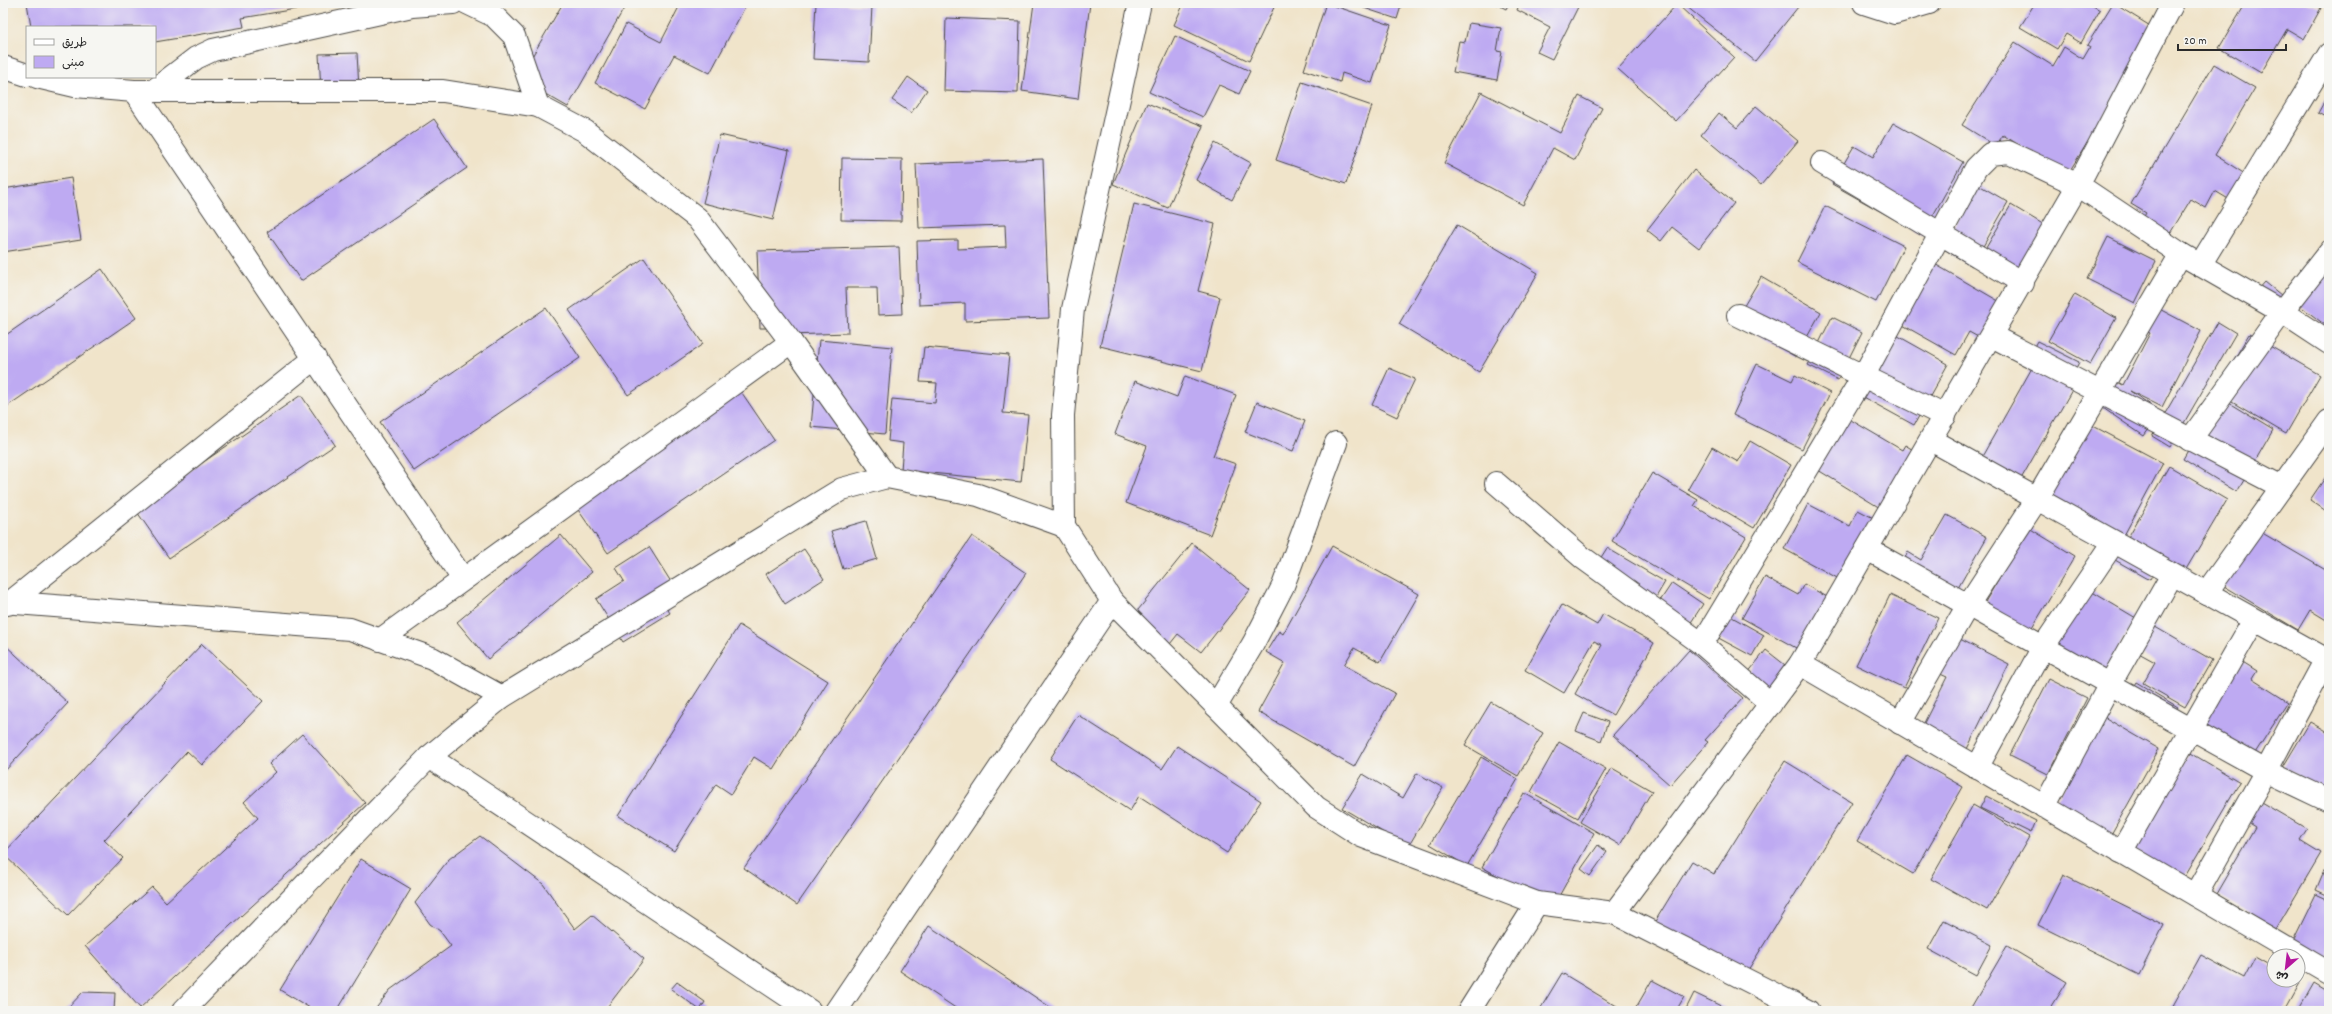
<svg xmlns="http://www.w3.org/2000/svg" width="2332" height="1014" font-family="Dekko,'Playpen Sans Arabic',sans-serif">
	<rect width="100%" height="100%" fill="#f6f6f2"/>
	<filter id="ink" filterUnits="userSpaceOnUse"><feTurbulence type="fractalNoise" baseFrequency=".025" numOctaves="2"/><feDisplacementMap in="SourceGraphic" scale="8" xChannelSelector="R" yChannelSelector="G"/><feConvolveMatrix kernelMatrix="1 2 1 2 8 2 1 2 1" color-interpolation-filters="sRGB"/></filter>
	<filter id="wash" filterUnits="userSpaceOnUse"><feTurbulence type="fractalNoise" baseFrequency=".012" numOctaves="4" result="noise"/><feDisplacementMap in="SourceGraphic" scale="16" xChannelSelector="R" yChannelSelector="G"/><feGaussianBlur stdDeviation="0.9" result="paint"/><feColorMatrix in="noise" values="0 0 0 0 0 0 0 0 0 0 0 0 0 0 0 0 0 1.4 0 .05"/><feComposite in="paint" operator="in"/></filter>
	<g filter="url(#wash)">
		<rect width="100%" height="100%" fill="#f0e4ca"/>
		<g id="blocks">
			<g fill="#beaaf2">
				<polygon points="27,3 319,3 320,5 242,18 244,27 155,42 155,27 31,27"/>
				<polygon points="563,3 627,3 568,107 519,79"/>
				<polygon points="681,3 747,3 710,73 674,55 645,109 595,83 626,24 661,42"/>
				<polygon points="816,3 872,6 869,62 813,59"/>
				<polygon points="1034,3 1090,3 1078,99 1022,91"/>
				<polygon points="1184,3 1276,3 1249,61 1174,25"/>
				<polygon points="1326,3 1391,25 1372,83 1342,73 1340,82 1304,70"/>
				<polygon points="1349,3 1402,3 1397,19"/>
				<polygon points="1494,3 1509,3 1506,9"/>
				<polygon points="1520,3 1580,3 1552,59 1537,52 1550,27 1517,10"/>
				<polygon points="1682,3 1794,3 1798,7 1755,61"/>
				<polygon points="2035,3 2088,3 2100,10 2081,43 2066,34 2057,49 2020,27"/>
				<polygon points="2113,3 2160,32 2124,85 2067,175 2003,135 1996,146 1962,125 2015,42 2053,66 2064,47 2083,59 2090,47 2087,45"/>
				<polygon points="2246,3 2312,3 2321,8 2304,39 2287,29 2261,73 2219,48"/>
				<polygon points="1677,4 1734,57 1676,121 1618,69"/>
				<polygon points="946,18 1020,21 1018,93 944,91"/>
				<polygon points="1469,23 1501,28 1497,51 1502,52 1497,80 1453,72 1459,41 1465,42"/>
				<polygon points="1175,36 1250,71 1239,94 1219,85 1203,117 1149,92"/>
				<polygon points="357,53 359,89 321,91 319,54"/>
				<polygon points="2214,64 2255,88 2215,155 2245,174 2230,200 2215,191 2206,208 2191,199 2161,248 2135,232 2146,213 2131,204"/>
				<polygon points="908,77 927,90 911,113 892,100"/>
				<polygon points="1302,82 1372,106 1346,184 1276,160"/>
				<polygon points="1481,92 1560,133 1579,96 1602,108 1575,160 1553,148 1523,205 1444,163"/>
				<polygon points="2329,93 2329,119 2318,113"/>
				<polygon points="1147,103 1203,126 1168,208 1113,184"/>
				<polygon points="1756,106 1798,141 1761,185 1701,135 1719,113 1737,128"/>
				<polygon points="434,119 467,168 301,281 267,232"/>
				<polygon points="1893,123 1963,162 1922,235 1832,184 1854,146 1873,157"/>
				<polygon points="720,135 789,151 773,220 703,203"/>
				<polygon points="1215,143 1251,163 1232,200 1196,180"/>
				<polygon points="842,158 902,159 901,221 841,220"/>
				<polygon points="1043,159 1049,318 965,321 965,303 919,305 917,241 958,240 958,249 1006,247 1005,225 919,228 916,164"/>
				<polygon points="1694,170 1734,203 1699,248 1672,227 1661,241 1647,230"/>
				<polygon points="71,178 81,240 3,252 3,189"/>
				<polygon points="1977,184 2008,202 1972,266 1942,248"/>
				<polygon points="1134,204 1215,224 1198,291 1220,297 1202,371 1100,346"/>
				<polygon points="2011,205 2056,232 2021,291 1976,265"/>
				<polygon points="1825,206 1904,246 1876,302 1797,262"/>
				<polygon points="1457,225 1538,273 1479,372 1399,324"/>
				<polygon points="2108,237 2156,261 2135,303 2087,279"/>
				<polygon points="899,247 902,314 878,315 877,288 846,288 848,333 789,335 789,328 760,328 757,251"/>
				<polygon points="644,258 703,344 628,395 569,310"/>
				<polygon points="1926,259 2009,307 1989,343 1969,332 1956,355 1892,319"/>
				<polygon points="2329,267 2329,328 2299,305"/>
				<polygon points="102,269 136,318 3,409 3,337"/>
				<polygon points="1761,277 1821,312 1796,357 1735,321"/>
				<polygon points="2265,282 2287,300 2249,300"/>
				<polygon points="2075,294 2116,318 2090,364 2048,341"/>
				<polygon points="2148,303 2201,331 2162,407 2130,391 2161,412 2144,436 2097,404 2114,380 2123,385 2150,333 2136,325"/>
				<polygon points="546,308 580,358 414,471 380,422"/>
				<polygon points="1832,317 1862,332 1838,380 1808,365"/>
				<polygon points="2218,322 2236,333 2170,447 2152,436"/>
				<polygon points="1882,327 1948,364 1914,425 1848,389"/>
				<polygon points="2249,334 2320,375 2286,434 2215,392"/>
				<polygon points="819,340 892,347 885,434 811,427"/>
				<polygon points="2037,341 2079,362 2071,379 2028,358"/>
				<polygon points="924,347 1009,355 1003,413 1028,415 1021,482 901,470 903,443 888,441 892,399 935,403 937,383 920,382"/>
				<polygon points="1757,364 1792,381 1795,375 1830,393 1802,449 1733,415"/>
				<polygon points="1389,368 1415,379 1397,417 1372,405"/>
				<polygon points="2032,368 2072,390 2014,491 1975,469"/>
				<polygon points="1185,376 1236,395 1213,456 1236,464 1210,535 1126,503 1147,446 1115,434 1135,381 1177,397"/>
				<polygon points="740,390 774,440 608,553 574,504"/>
				<polygon points="301,395 335,445 169,558 135,509"/>
				<polygon points="2219,397 2273,430 2237,492 2183,459"/>
				<polygon points="1257,402 1305,421 1293,451 1245,432"/>
				<polygon points="1844,416 1902,450 1905,445 1925,457 1890,514 1813,467"/>
				<polygon points="2080,419 2163,463 2115,552 2037,511"/>
				<polygon points="1750,441 1791,465 1754,528 1688,489 1712,447 1738,462"/>
				<polygon points="2169,466 2227,500 2185,571 2163,558 2150,580 2115,560"/>
				<polygon points="2329,472 2329,513 2310,500"/>
				<polygon points="1652,473 1698,500 1694,506 1746,537 1709,599 1612,541"/>
				<polygon points="1808,504 1850,526 1858,510 1885,524 1852,586 1784,549"/>
				<polygon points="1947,515 1987,537 1950,602 1898,571 1908,552 1921,560"/>
				<polygon points="866,521 877,559 843,569 831,531"/>
				<polygon points="2247,524 2329,572 2328,621 2310,610 2298,630 2214,580"/>
				<polygon points="2029,528 2075,556 2025,640 1979,612"/>
				<polygon points="561,535 592,572 488,659 457,622"/>
				<polygon points="972,536 1026,573 797,905 744,868"/>
				<polygon points="1192,543 1250,590 1201,652 1178,634 1170,644 1134,615"/>
				<polygon points="1332,546 1419,594 1380,662 1354,648 1344,665 1395,693 1354,767 1258,712 1285,663 1266,652 1279,631 1283,634"/>
				<polygon points="649,547 673,585 658,595 670,613 623,642 596,599 624,581 616,568"/>
				<polygon points="1607,548 1665,582 1652,604 1593,570"/>
				<polygon points="804,549 824,579 785,604 766,574"/>
				<polygon points="1765,577 1798,595 1804,584 1836,602 1807,654 1742,618"/>
				<polygon points="1672,583 1703,604 1686,630 1654,610"/>
				<polygon points="2089,590 2136,618 2099,682 2045,651"/>
				<polygon points="1890,595 1938,618 1904,688 1856,665"/>
				<polygon points="1562,605 1597,625 1603,614 1654,643 1613,715 1575,694 1602,645 1594,641 1564,693 1525,670"/>
				<polygon points="1723,612 1764,635 1752,656 1711,634"/>
				<polygon points="2150,624 2212,660 2185,707 2143,683 2155,662 2135,651"/>
				<polygon points="739,625 828,681 773,769 754,757 731,794 716,784 674,851 618,816"/>
				<polygon points="1956,637 2009,664 1966,751 1921,729 1947,677 1938,673"/>
				<polygon points="3,643 68,703 3,773"/>
				<polygon points="202,644 263,701 202,765 187,751 104,840 123,858 68,915 3,854"/>
				<polygon points="1689,650 1743,698 1705,740 1708,742 1670,785 1613,735"/>
				<polygon points="1766,650 1799,676 1773,709 1740,683"/>
				<polygon points="2238,659 2257,671 2252,679 2288,702 2246,767 2193,733"/>
				<polygon points="2049,679 2087,698 2048,774 2010,755"/>
				<polygon points="2136,682 2178,707 2168,723 2126,698"/>
				<polygon points="1491,702 1543,733 1518,776 1465,745"/>
				<polygon points="1584,713 1608,722 1601,741 1576,731"/>
				<polygon points="1078,715 1162,769 1177,746 1261,801 1227,853 1139,796 1130,811 1050,759"/>
				<polygon points="2104,717 2159,749 2109,838 2053,806"/>
				<polygon points="2310,722 2329,733 2329,786 2325,792 2283,767"/>
				<polygon points="302,734 365,803 140,1008 85,946 152,887 166,902 258,818 244,802 276,772 269,764"/>
				<polygon points="1559,742 1606,769 1578,818 1531,792"/>
				<polygon points="2189,752 2240,782 2183,879 2132,849"/>
				<polygon points="1907,755 1963,787 1913,874 1857,841"/>
				<polygon points="1481,757 1518,779 1467,866 1430,844"/>
				<polygon points="1785,761 1852,802 1740,983 1651,928 1692,861 1714,874"/>
				<polygon points="1612,768 1652,791 1620,845 1580,822"/>
				<polygon points="1417,773 1443,788 1408,847 1342,808 1363,774 1403,798"/>
				<polygon points="1524,793 1594,833 1553,907 1482,867"/>
				<polygon points="1986,796 2036,821 2031,833 1980,808"/>
				<polygon points="2254,798 2307,829 2300,840 2321,853 2276,929 2216,894 2255,827 2242,819"/>
				<polygon points="1973,805 2029,837 1987,910 1931,879"/>
				<polygon points="480,836 543,884 575,929 592,915 644,959 604,1011 374,1011 390,990 451,946 440,931 430,924 415,903 449,859"/>
				<polygon points="1598,845 1607,852 1590,876 1581,869"/>
				<polygon points="361,859 411,889 337,1011 315,1011 280,990"/>
				<polygon points="2329,859 2329,896 2316,890"/>
				<polygon points="2063,875 2164,925 2139,975 2038,925"/>
				<polygon points="2316,894 2329,900 2329,961 2292,943"/>
				<polygon points="1944,920 1992,945 1976,975 1928,949"/>
				<polygon points="929,926 1056,1011 960,1011 900,971"/>
				<polygon points="2007,946 2067,982 2049,1011 1969,1011"/>
				<polygon points="2201,955 2244,978 2255,957 2274,968 2274,980 2295,980 2299,982 2283,1011 2170,1011"/>
				<polygon points="1562,973 1625,1011 1539,1011"/>
				<polygon points="1652,980 1684,997 1676,1011 1634,1011"/>
				<polygon points="677,982 705,1002 700,1010 671,989"/>
				<polygon points="2314,983 2329,992 2329,1011 2298,1011"/>
				<polygon points="83,992 115,993 114,1011 65,1011"/>
				<polygon points="1694,993 1725,1008 1723,1011 1685,1011"/>
			</g>
		</g>
	</g>
	<g filter="url(#ink)">
		<use href="#blocks" fill-opacity="0" stroke="#494743" stroke-width="1"/>
		<g fill="none" stroke-linecap="round" stroke-linejoin="round">
			<g stroke="#494743" stroke-width="24">
				<g id="minor">
					<polyline points="467,3 494,16 514,36 538,106"/>
					<polyline points="1140,3 1073,309 1063,415 1064,526 1112,601 1316,807 1361,836 1537,903 1614,913 1808,1011"/>
					<polyline points="1864,3 1895,13 1929,3"/>
					<polyline points="3,67 27,75"/>
					<polyline points="37,77 75,86 134,91 443,91 538,106 585,131 697,218 791,342 887,477"/>
					<polyline points="134,91 463,579"/>
					<polyline points="153,91 196,58 213,50 412,6 453,3"/>
					<polyline points="1822,163 2023,283"/>
					<polyline points="2200,265 2329,54"/>
					<polyline points="1738,315 1945,416"/>
					<polyline points="1992,336 2282,487"/>
					<polyline points="1931,440 2329,661"/>
					<polyline points="2190,440 2282,312 2329,252"/>
					<polyline points="1496,483 1583,558 1702,644 1771,704"/>
					<polyline points="1867,549 2266,771 2329,801"/>
					<polyline points="2206,593 2329,421"/>
					<polyline points="3,602 350,629 432,658 502,697"/>
					<polyline points="8,604 315,358"/>
					<polyline points="380,640 791,342"/>
					<polyline points="1702,644 1864,375 1976,168 1990,154 2008,152 2078,185 2181,254 2282,312 2329,343"/>
					<polyline points="1800,664 2329,973"/>
					<polyline points="1216,706 1253,644 1283,586 1336,443"/>
					<polyline points="1900,723 1968,605 2037,499 2181,254"/>
					<polyline points="429,757 810,1011"/>
					<polyline points="1977,768 2043,647 2114,542"/>
					<polyline points="2044,807 2110,684 2172,575"/>
					<polyline points="2121,852 2254,620"/>
					<polyline points="2196,895 2266,771 2326,659"/>
					<polyline points="1614,913 1800,664 2078,185 2173,3"/>
					<polyline points="183,1011 429,757 502,697 842,489 887,477 978,495 1064,526"/>
					<polyline points="836,1011 1112,601"/>
					<polyline points="1469,1011 1537,903"/>
				</g>
			</g>
			<use href="#minor" stroke="#fff" stroke-width="22"/>
		</g>
	</g>
	<rect width="2332" height="1014" fill="none" stroke="#f6f6f2" stroke-width="16"/>
	<rect x="26" y="26" width="130" height="52" fill="#f6f6f2" stroke="#a5a5a2"/>
	<rect x="34" y="39" width="20" height="6" fill="#ffffff" stroke="#a5a5a2"/>
	<text x="62" y="46" font-size="12" fill="#2b2b2b">طريق</text>
	<rect x="34" y="56" width="20" height="12" fill="#beaaf2" stroke="#a5a5a2"/>
	<text x="62" y="66" font-size="12" fill="#2b2b2b">مبنى</text>
	<g transform="translate(2286 968) rotate(208)"><circle r="19" fill="#f6f6f2" stroke="#a5a5a2"/>
	<path d="M0-3L7 15L0 10L-7 15Z" fill="#b5179e"/>
	<text y="-6" font-size="11" font-weight="bold" text-anchor="middle" fill="#2b2b2b">ش</text>
	</g>
	<path d="M2178 44v6h108v-6" fill="none" stroke="#2b2b2b" stroke-width="2"/>
	<text x="2184" y="44" font-size="12" fill="#2b2b2b" stroke="#f6f6f2" stroke-width="3" paint-order="stroke">20 m</text>
</svg>
